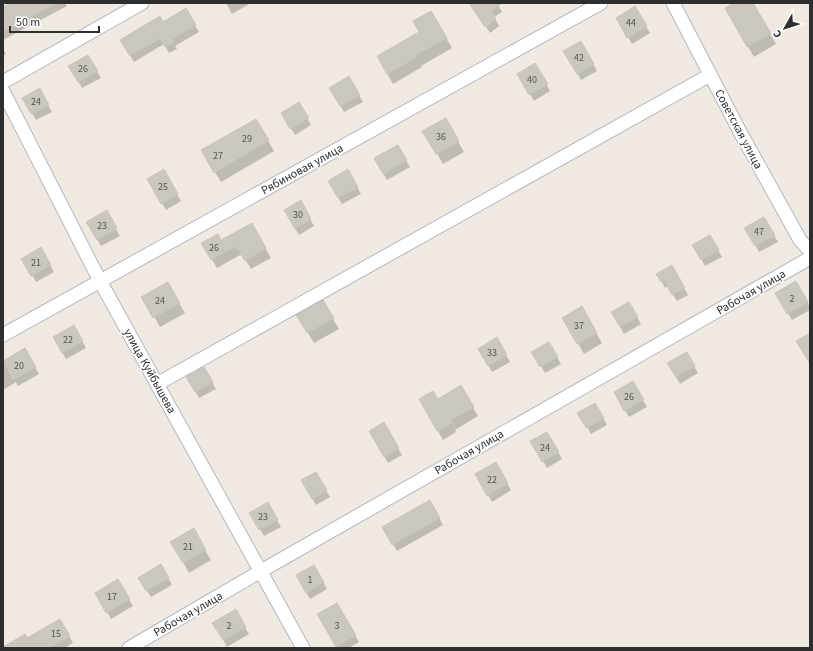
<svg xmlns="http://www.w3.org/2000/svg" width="813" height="651" font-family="'Source Sans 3',sans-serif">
	<rect width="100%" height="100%" fill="#efe9e1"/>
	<g fill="#0003">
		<polygon points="12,3 65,3 67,6 3,40 3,8"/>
		<polygon points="226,3 251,3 232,14"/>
		<polygon points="470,3 497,3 502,12 494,17 499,26 490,33"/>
		<polygon points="736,3 752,3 776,44 754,57 726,9"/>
		<polygon points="635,8 650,33 632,44 617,18"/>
		<polygon points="185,10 199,32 175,46 177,49 169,53 164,44 134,62 121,40 163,24"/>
		<polygon points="431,12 452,48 421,66 422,67 393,84 378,57 420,32"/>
		<polygon points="581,42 597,71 581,80 565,51"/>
		<polygon points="3,49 6,54 3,56"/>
		<polygon points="88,56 101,78 82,88 70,67"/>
		<polygon points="535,64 550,91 534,101 518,74"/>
		<polygon points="349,77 363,102 344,112 330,88"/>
		<polygon points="39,90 52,112 36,120 24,99"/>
		<polygon points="299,104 311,125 295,135 282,113"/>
		<polygon points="445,119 464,152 443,164 424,131"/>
		<polygon points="256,120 274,151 221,182 202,150"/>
		<polygon points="397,146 410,167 387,180 375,159"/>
		<polygon points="163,170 181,201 166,210 148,179"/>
		<polygon points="348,171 361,194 342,204 329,182"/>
		<polygon points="300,201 314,226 299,235 285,210"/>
		<polygon points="106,212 120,236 101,246 88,222"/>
		<polygon points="764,218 778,242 759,252 746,229"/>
		<polygon points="251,224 271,258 251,269 242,254 217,268 203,244 221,242"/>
		<polygon points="710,236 722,257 705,266 693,245"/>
		<polygon points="41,248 54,272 36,282 23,259"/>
		<polygon points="672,266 688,295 677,301 668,286 665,288 658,274"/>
		<polygon points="796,282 810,307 810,310 792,320 776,294"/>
		<polygon points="167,283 185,313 160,327 143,297"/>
		<polygon points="323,302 339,329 314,343 298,316"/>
		<polygon points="629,303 641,324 624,334 612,312"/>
		<polygon points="582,308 602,343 584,354 563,318"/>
		<polygon points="74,326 86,348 66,359 54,338"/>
		<polygon points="497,339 510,362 492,372 479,349"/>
		<polygon points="549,343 561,364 545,373 533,352"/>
		<polygon points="25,350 39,374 18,386 16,382 3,390 3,362"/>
		<polygon points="686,353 698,373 680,384 668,363"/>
		<polygon points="204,368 216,389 199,398 187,377"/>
		<polygon points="632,382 647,407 629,417 615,393"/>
		<polygon points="460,387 478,416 455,430 456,432 443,440 420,399 438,400"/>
		<polygon points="595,404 607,425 591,434 579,413"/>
		<polygon points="383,424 402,455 388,463 370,432"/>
		<polygon points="547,433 562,459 547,468 532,442"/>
		<polygon points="495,463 511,490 492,502 476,474"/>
		<polygon points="316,473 330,497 316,505 302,481"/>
		<polygon points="430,502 443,525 397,551 383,527"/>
		<polygon points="267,504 281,527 264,536 251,513"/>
		<polygon points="193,530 211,560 189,573 172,542"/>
		<polygon points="161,565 172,585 151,597 139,578"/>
		<polygon points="314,566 327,589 310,599 297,576"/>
		<polygon points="118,581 133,606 111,619 96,593"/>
		<polygon points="337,604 359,642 349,648 338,648 319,614"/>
		<polygon points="235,611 249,634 227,647 214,623"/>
		<polygon points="60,620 73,643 65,648 16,648"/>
	</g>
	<g fill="#cbc7bf" stroke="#cbc5ba">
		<polygon points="10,3 57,3 3,32 3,7"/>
		<polygon points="469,3 502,3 491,11 496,19 485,27"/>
		<polygon points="734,3 753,3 771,33 747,47 725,8"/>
		<polygon points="635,6 647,26 627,38 616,18"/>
		<polygon points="186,8 196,25 172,39 174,42 165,47 160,38 130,56 120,40 160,16 163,22"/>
		<polygon points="431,11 447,38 416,55 417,57 387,74 377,56 419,32 413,21"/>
		<polygon points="581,41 594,64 577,74 563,51"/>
		<polygon points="88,55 98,71 78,82 68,66"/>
		<polygon points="535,63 548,84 529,95 517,74"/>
		<polygon points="349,76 360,95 340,106 329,88"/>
		<polygon points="40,88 49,105 31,114 22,98"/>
		<polygon points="299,102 309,118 290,129 281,113"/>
		<polygon points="446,118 459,141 436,154 422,131"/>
		<polygon points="256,119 269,140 214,173 201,150"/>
		<polygon points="398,145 407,160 383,174 374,158"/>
		<polygon points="164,169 178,194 161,204 147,179"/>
		<polygon points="348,169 358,187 338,198 328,181"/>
		<polygon points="301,200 311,219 295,229 284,210"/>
		<polygon points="107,210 117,228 97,240 86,222"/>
		<polygon points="764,217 775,235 755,246 744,228"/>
		<polygon points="252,223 266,248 245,261 236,246 211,260 201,243 218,234 221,240"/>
		<polygon points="710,235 719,250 701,260 692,245"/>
		<polygon points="41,247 51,265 31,276 21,259"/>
		<polygon points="672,265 685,288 672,295 664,280 661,282 656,274"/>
		<polygon points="796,281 808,302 787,314 775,293"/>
		<polygon points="168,282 180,303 153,318 141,297"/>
		<polygon points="323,300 334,318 307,333 296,315"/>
		<polygon points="629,302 638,317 620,327 611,312"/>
		<polygon points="582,306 597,333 577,344 562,318"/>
		<polygon points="74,325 83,341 62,353 53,337"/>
		<polygon points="810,333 810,364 796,341"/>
		<polygon points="497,337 507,355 488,366 478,349"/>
		<polygon points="549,342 558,357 540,367 531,352"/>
		<polygon points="25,348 36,367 13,380 3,361"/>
		<polygon points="687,352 695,366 676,377 667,363"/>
		<polygon points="204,367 213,382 195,392 186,377"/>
		<polygon points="633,381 644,400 624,411 614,392"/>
		<polygon points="461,385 474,407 451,420 452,423 437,431 419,399 433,391 438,399"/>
		<polygon points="595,403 604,418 586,428 577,413"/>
		<polygon points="384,422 399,448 384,457 369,431"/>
		<polygon points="547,432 559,452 542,462 530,441"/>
		<polygon points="496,462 508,483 487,496 475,474"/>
		<polygon points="316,472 327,490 312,499 301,480"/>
		<polygon points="430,500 440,518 392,545 382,527"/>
		<polygon points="268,502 278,520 259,530 249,513"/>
		<polygon points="194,528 206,550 183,563 170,542"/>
		<polygon points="161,564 169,578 146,591 138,578"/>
		<polygon points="314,565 324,582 306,593 296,575"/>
		<polygon points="118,579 130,599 106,613 95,593"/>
		<polygon points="337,603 356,635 336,647 317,614"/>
		<polygon points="236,609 246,627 223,640 212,623"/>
		<polygon points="60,619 70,636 50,648 3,648 3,647 25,634 27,638"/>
	</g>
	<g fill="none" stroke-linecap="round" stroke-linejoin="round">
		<g stroke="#b4b7c1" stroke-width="15">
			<g id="minor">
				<polyline points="673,3 739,130 800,240 810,251"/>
				<polyline points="3,82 142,3"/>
				<polyline points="3,91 100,281 303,648"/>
				<polyline points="3,335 601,3"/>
				<polyline points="157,384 710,75"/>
				<polyline points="129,648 261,571 810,258"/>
			</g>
		</g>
		<use href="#minor" stroke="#fff" stroke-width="13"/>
	</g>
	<g text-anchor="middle" stroke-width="3" stroke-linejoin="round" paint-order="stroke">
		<g font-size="10" fill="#555452">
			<text x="631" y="26">44</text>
			<text x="579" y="61">42</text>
			<text x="83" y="72">26</text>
			<text x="532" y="83">40</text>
			<text x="36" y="105">24</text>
			<text x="441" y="140">36</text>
			<text x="247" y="142">29</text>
			<text x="218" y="159">27</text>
			<text x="163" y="190">25</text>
			<text x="298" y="218">30</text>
			<text x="102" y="229">23</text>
			<text x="759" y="235">47</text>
			<text x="214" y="251">26</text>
			<text x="36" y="266">21</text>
			<text x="792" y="302">2</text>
			<text x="160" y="304">24</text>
			<text x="579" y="329">37</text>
			<text x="68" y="343">22</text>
			<text x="492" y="356">33</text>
			<text x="19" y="369">20</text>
			<text x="629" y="400">26</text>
			<text x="545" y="451">24</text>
			<text x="492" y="483">22</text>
			<text x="263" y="520">23</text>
			<text x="188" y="550">21</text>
			<text x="310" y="583">1</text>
			<text x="112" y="600">17</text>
			<text x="229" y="629">2</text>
			<text x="337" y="629">3</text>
			<text x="56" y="637">15</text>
		</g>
		<g font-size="12" fill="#2e2e2e" stroke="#fff">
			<text transform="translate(739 129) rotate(62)" y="4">Советская улица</text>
			<text transform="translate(302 169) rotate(-29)" y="4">Рябиновая улица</text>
			<text transform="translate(751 292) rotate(-30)" y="4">Рабочая улица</text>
			<text transform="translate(150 371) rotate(61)" y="4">улица Куйбышева</text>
			<text transform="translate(469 452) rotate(-30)" y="4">Рабочая улица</text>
			<text transform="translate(188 614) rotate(-30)" y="4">Рабочая улица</text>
		</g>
	</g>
	<rect width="813" height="651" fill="none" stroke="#2e2e2e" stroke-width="8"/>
	<g transform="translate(785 28) rotate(231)" stroke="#ffffff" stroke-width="3" paint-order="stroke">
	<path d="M0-3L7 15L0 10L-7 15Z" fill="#2e2e2e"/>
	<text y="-6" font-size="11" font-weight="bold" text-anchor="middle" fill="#2e2e2e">С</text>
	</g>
	<path d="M10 26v6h89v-6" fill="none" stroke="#2e2e2e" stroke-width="2"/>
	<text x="16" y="26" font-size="12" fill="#2e2e2e" stroke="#ffffff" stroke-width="3" paint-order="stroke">50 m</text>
</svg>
